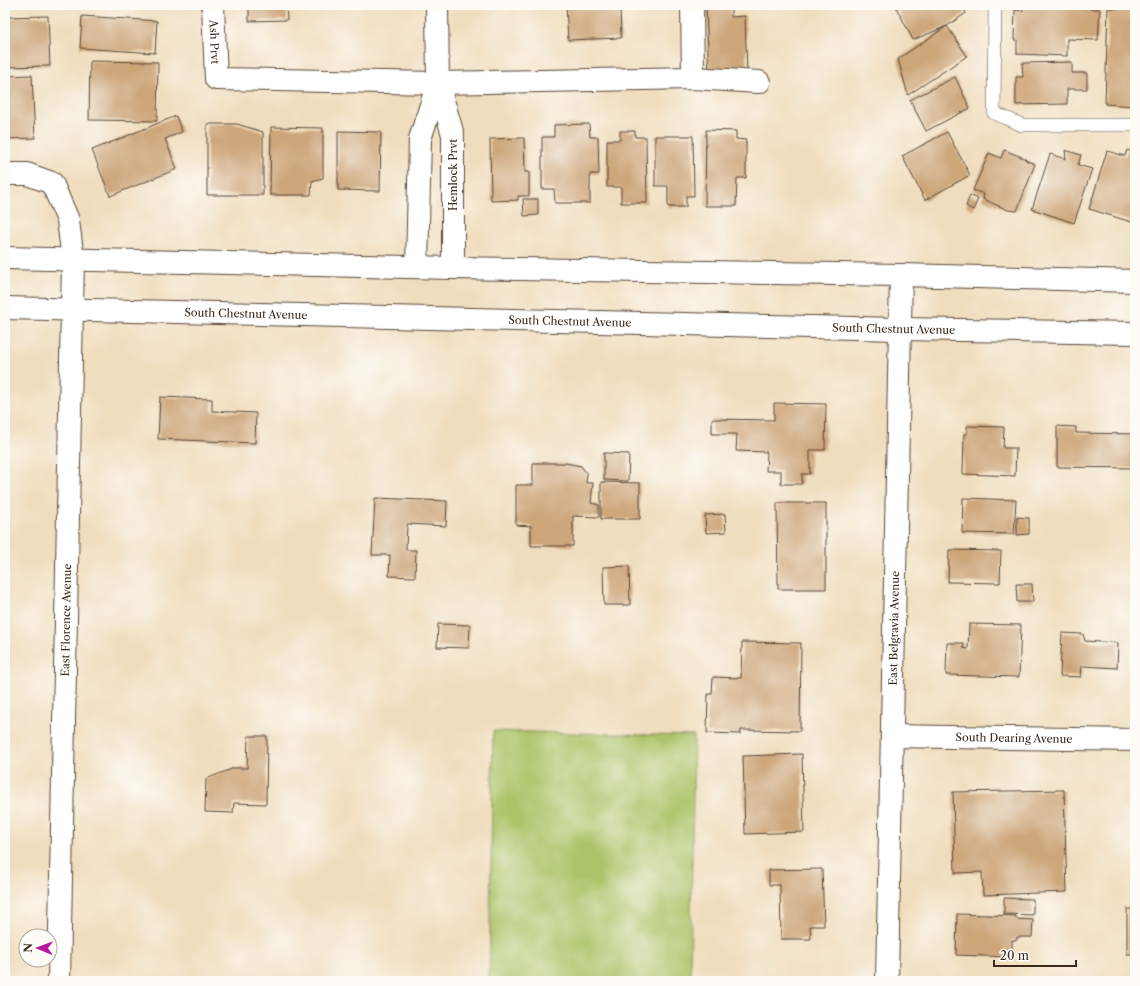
<svg xmlns="http://www.w3.org/2000/svg" width="1140" height="986" font-family="'Libre Caslon Text',serif">
	<rect width="100%" height="100%" fill="#fdfcf7"/>
	<filter id="ink" filterUnits="userSpaceOnUse"><feTurbulence type="fractalNoise" baseFrequency=".025" numOctaves="2"/><feDisplacementMap in="SourceGraphic" scale="8" xChannelSelector="R" yChannelSelector="G"/><feConvolveMatrix kernelMatrix="1 2 1 2 8 2 1 2 1" color-interpolation-filters="sRGB"/></filter>
	<filter id="wash" filterUnits="userSpaceOnUse"><feTurbulence type="fractalNoise" baseFrequency=".012" numOctaves="4" result="noise"/><feDisplacementMap in="SourceGraphic" scale="16" xChannelSelector="R" yChannelSelector="G"/><feGaussianBlur stdDeviation="0.9" result="paint"/><feColorMatrix in="noise" values="0 0 0 0 0 0 0 0 0 0 0 0 0 0 0 0 0 1.4 0 .05"/><feComposite in="paint" operator="in"/></filter>
	<g filter="url(#wash)">
		<rect width="100%" height="100%" fill="#f0ddbd"/>
		<polygon fill="#acc469" stroke="#747744" points="493,731 694,736 690,981 489,981"/>
		<g id="blocks">
			<g fill="#cda67a">
				<rect x="89" y="5" width="46" height="2"/>
				<polygon points="249,5 286,5 287,20 249,21"/>
				<polygon points="513,5 551,5 551,6 513,7"/>
				<polygon points="566,5 620,5 621,38 568,40"/>
				<polygon points="716,5 731,5 731,17 745,16 747,74 709,75 706,6 716,6"/>
				<polygon points="899,5 962,5 966,13 947,26 967,56 908,95 898,59 947,26 913,40 896,7"/>
				<polygon points="1023,5 1088,5 1090,9 1100,9 1098,40 1067,39 1067,56 1017,54 1017,40 1014,40 1015,10 1023,11"/>
				<polygon points="1108,8 1135,9 1135,106 1105,104"/>
				<polygon points="48,16 50,66 5,67 5,17"/>
				<polygon points="82,16 157,21 155,53 80,48"/>
				<polygon points="90,61 158,62 157,121 89,120"/>
				<polygon points="1072,62 1072,73 1087,73 1087,89 1067,89 1067,104 1016,105 1016,77 1023,77 1022,63"/>
				<polygon points="32,75 35,138 5,139 5,76"/>
				<polygon points="955,77 970,108 926,131 910,100"/>
				<polygon points="176,116 182,132 165,139 177,169 110,196 92,150"/>
				<polygon points="207,124 237,124 263,132 263,195 207,195"/>
				<polygon points="589,124 590,137 598,137 599,174 590,174 590,203 555,203 554,189 542,189 542,137 554,137 554,125"/>
				<polygon points="271,127 323,128 323,178 312,181 311,195 270,195"/>
				<polygon points="706,130 736,131 736,139 746,140 746,178 737,178 736,206 705,206"/>
				<polygon points="338,131 381,132 380,191 338,190"/>
				<polygon points="620,131 635,131 635,137 646,137 647,203 621,203 621,187 607,187 607,140 620,140"/>
				<polygon points="947,132 970,175 925,200 902,156"/>
				<polygon points="655,136 693,136 694,196 686,196 686,207 668,207 668,186 655,186"/>
				<polygon points="524,138 525,172 529,172 529,196 518,196 518,200 491,201 490,139"/>
				<polygon points="1004,150 1024,158 1027,161 1035,164 1017,211 1008,210 983,199 984,194 973,190 989,153 1001,158"/>
				<polygon points="1065,150 1081,155 1078,165 1092,169 1074,223 1032,209 1050,154 1066,159"/>
				<polygon points="1127,150 1135,153 1135,223 1089,209 1107,151 1125,156"/>
				<polygon points="970,195 978,199 973,210 966,206"/>
				<polygon points="523,199 538,199 538,215 524,216"/>
				<polygon points="160,397 212,399 212,411 256,413 255,443 158,439"/>
				<polygon points="774,403 826,404 825,450 810,450 810,474 802,474 802,484 781,484 781,471 766,471 767,452 736,451 737,434 712,434 712,419 774,420"/>
				<polygon points="967,426 1004,427 1003,448 1016,448 1015,476 963,474 964,434 967,434"/>
				<polygon points="1057,426 1076,427 1076,433 1135,434 1135,468 1057,467"/>
				<polygon points="604,453 629,454 628,481 604,480"/>
				<polygon points="533,463 565,463 581,466 587,474 586,483 593,483 591,503 599,505 599,517 573,516 573,546 531,546 531,526 516,525 516,485 533,485"/>
				<polygon points="601,482 640,483 640,519 601,519"/>
				<polygon points="375,498 447,501 446,526 407,524 406,550 416,550 415,577 389,576 390,555 372,555"/>
				<polygon points="963,498 1016,500 1014,534 962,533"/>
				<polygon points="777,503 826,503 826,589 778,589"/>
				<polygon points="725,514 726,532 706,533 705,515"/>
				<polygon points="1017,517 1029,518 1029,534 1017,535"/>
				<polygon points="949,550 1001,551 1000,583 948,582"/>
				<polygon points="629,566 630,605 604,605 603,567"/>
				<polygon points="1016,584 1032,584 1033,602 1017,602"/>
				<polygon points="438,624 470,625 469,648 437,647"/>
				<polygon points="969,624 1021,625 1019,677 946,675 947,643 964,643 963,648 968,649"/>
				<polygon points="1062,633 1083,634 1085,641 1118,643 1117,668 1082,666 1081,677 1060,676"/>
				<polygon points="742,642 801,643 800,731 741,730 741,734 707,733 708,694 712,694 713,677 741,678"/>
				<polygon points="248,736 267,736 266,804 234,803 233,813 205,812 206,779 234,768 247,768"/>
				<polygon points="802,754 804,832 745,834 743,756"/>
				<polygon points="1064,790 1067,892 983,895 982,872 955,873 953,792"/>
				<polygon points="822,869 824,926 810,926 811,939 781,939 780,885 769,885 769,870"/>
				<polygon points="1004,898 1033,899 1033,915 1004,914"/>
				<rect x="1127" y="909" width="8" height="45"/>
				<polygon points="957,914 1016,916 1016,919 1033,920 1032,937 1017,937 1017,940 1012,940 1012,957 956,955"/>
			</g>
		</g>
	</g>
	<g filter="url(#ink)">
		<use href="#blocks" fill-opacity="0" stroke="#564536" stroke-width="1"/>
		<g fill="none" stroke-linecap="round" stroke-linejoin="round">
			<g stroke="#564536" stroke-width="14">
				<polyline id="lane" points="995,5 994,113 1022,125 1135,125"/>
			</g>
			<g stroke="#564536" stroke-width="24">
				<g id="street">
					<path id="s1" d="M213,5L216,79L438,83L693,78L759,82"/>
					<polyline points="437,5 438,83 453,135 453,268"/>
					<polyline points="692,5 693,78"/>
					<polyline points="5,174 27,174 52,183 68,220 73,260 72,309 59,981"/>
					<polyline points="417,267 420,139 438,83"/>
					<path id="s2" d="M892,736L1135,740"/>
					<path id="s3" d="M887,981L901,275"/>
				</g>
			</g>
			<g stroke="#564536" stroke-width="24">
				<g id="secondary">
					<polyline points="5,258 453,268 901,275 1135,281"/>
					<path id="s4" d="M5,308L900,329L1135,333"/>
				</g>
			</g>
			<use href="#lane" stroke="#fff" stroke-width="13"/>
			<use href="#street" stroke="#fff" stroke-width="22"/>
			<use href="#secondary" stroke="#fff" stroke-width="22"/>
		</g>
	</g>
	<g text-anchor="middle" stroke-width="3" stroke-linejoin="round" paint-order="stroke">
		<g font-size="11" fill="#3b2a1e" stroke="#fdfcf7">
			<text dy="4" stroke="none"><textPath href="#s1" startOffset="37">Ash Prvt</textPath></text>
			<text transform="translate(453 175) rotate(-90)" y="4">Hemlock Prvt</text>
			<text dy="4" stroke="none"><textPath href="#s4" startOffset="241">South Chestnut Avenue</textPath></text>
			<text dy="4" stroke="none"><textPath href="#s4" startOffset="565">South Chestnut Avenue</textPath></text>
			<text dy="4" stroke="none"><textPath href="#s4" startOffset="889">South Chestnut Avenue</textPath></text>
			<text transform="translate(66 620) rotate(-89)" y="4">East Florence Avenue</text>
			<text dy="4" stroke="none"><textPath href="#s3" startOffset="353">East Belgravia Avenue</textPath></text>
			<text dy="4" stroke="none"><textPath href="#s2" startOffset="122">South Dearing Avenue</textPath></text>
		</g>
	</g>
	<rect width="1140" height="986" fill="none" stroke="#fdfcf7" stroke-width="20"/>
	<g transform="translate(38 948) rotate(271)"><circle r="19" fill="#fdfcf7" stroke="#afa8a0"/>
	<path d="M0-3L7 15L0 10L-7 15Z" fill="#b5179e"/>
	<text y="-6" font-size="11" font-weight="bold" text-anchor="middle" fill="#3b2a1e">N</text>
	</g>
	<path d="M994 960v6h82v-6" fill="none" stroke="#3b2a1e" stroke-width="2"/>
	<text x="1000" y="960" font-size="12" fill="#3b2a1e" stroke="#fdfcf7" stroke-width="3" paint-order="stroke">20 m</text>
</svg>
